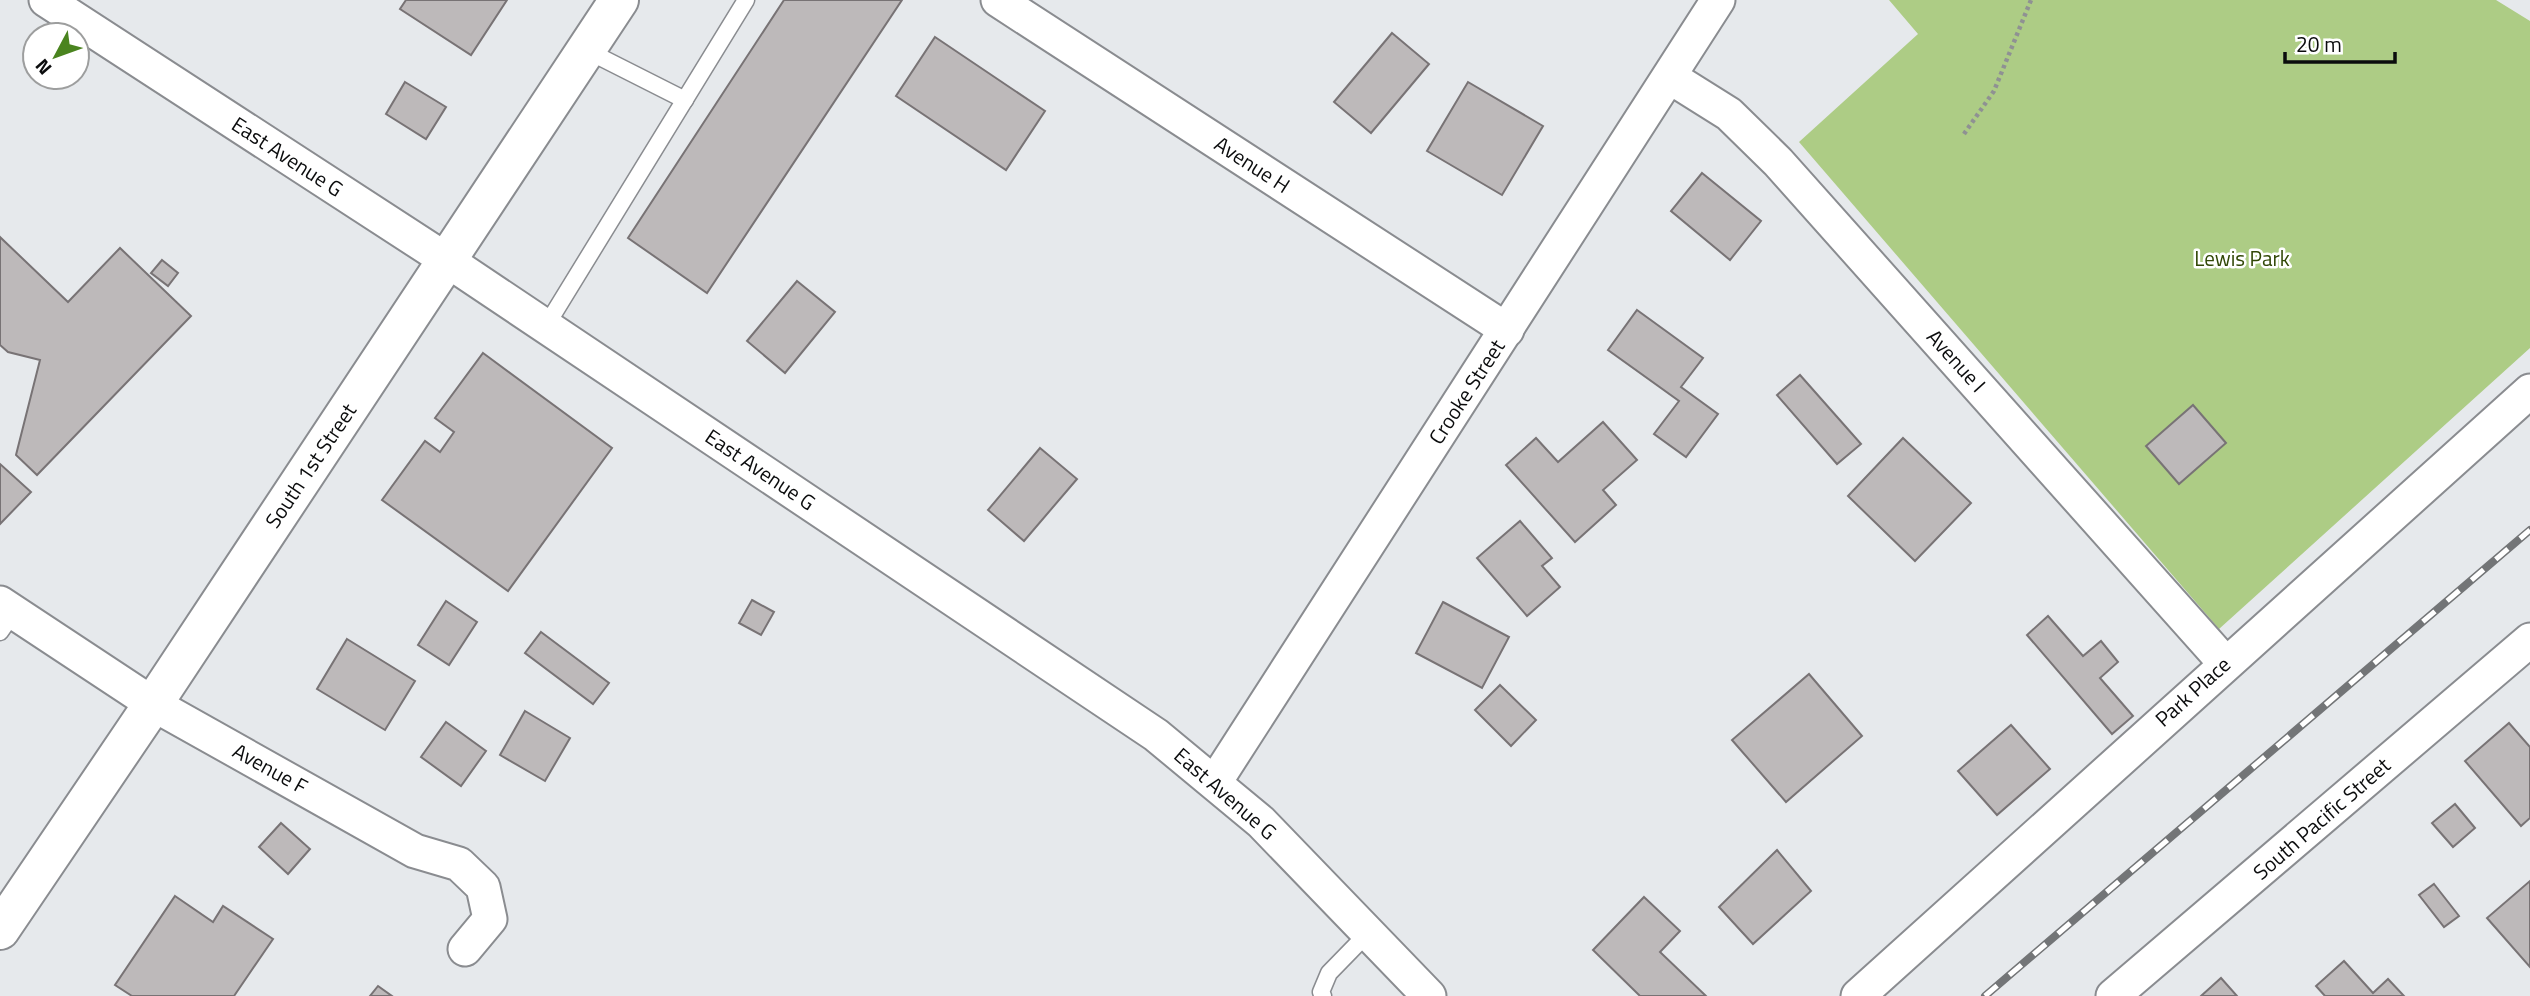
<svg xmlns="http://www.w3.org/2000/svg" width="2530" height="996" font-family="'Titillium Web',sans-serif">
	<rect width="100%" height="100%" fill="#e6e9ec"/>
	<polygon fill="#adcc85" points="1889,0 2496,0 2530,21 2530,348 2219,629 1799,142 1918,34"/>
	<g fill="#bdb9ba" stroke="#787375" stroke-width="2">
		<polygon points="406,0 507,0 471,55 400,9"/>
		<polygon points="784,0 902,0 707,293 628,238"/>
		<polygon points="1392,33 1429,64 1371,133 1334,102"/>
		<polygon points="935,37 1045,111 1006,170 896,96"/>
		<polygon points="405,82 446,107 426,139 386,114"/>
		<polygon points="1468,82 1543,126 1502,195 1427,151"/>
		<polygon points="1702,173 1761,221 1730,260 1671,211"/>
		<polygon points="0,237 68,302 120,248 191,316 37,475 16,455 40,360 8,352 0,345"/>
		<polygon points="162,260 178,273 168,286 151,273"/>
		<polygon points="797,281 835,312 785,373 747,341"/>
		<polygon points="1637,310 1703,358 1681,387 1718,414 1686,457 1654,434 1679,401 1608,350"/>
		<polygon points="483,353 612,448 508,591 382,500 425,441 440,452 454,432 435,418"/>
		<polygon points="1800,375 1861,444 1837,464 1777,395"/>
		<polygon points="2193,405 2226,443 2179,484 2146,446"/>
		<polygon points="1603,422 1637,460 1603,490 1616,505 1575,542 1506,465 1536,438 1558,462"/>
		<polygon points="1903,438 1971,503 1915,561 1848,496"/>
		<polygon points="1040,448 1077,479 1024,541 988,510"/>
		<polygon points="0,464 31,492 0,524"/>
		<polygon points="1520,521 1552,558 1542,566 1560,587 1527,616 1477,558"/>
		<polygon points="752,600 774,612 761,635 739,623"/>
		<polygon points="446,601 477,622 449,665 418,645"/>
		<polygon points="1443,602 1509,637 1482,688 1416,653"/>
		<polygon points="2048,616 2083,656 2101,641 2118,662 2100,678 2133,716 2112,734 2027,635"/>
		<polygon points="541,632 609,683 593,704 525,653"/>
		<polygon points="347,639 415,681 385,730 317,689"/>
		<polygon points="1809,674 1862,736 1786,802 1732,740"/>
		<polygon points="1500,685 1536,720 1511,746 1475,710"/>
		<polygon points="525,711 570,738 545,781 500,755"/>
		<polygon points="446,722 486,751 461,786 421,757"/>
		<polygon points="2509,723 2530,747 2530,818 2521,826 2465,761"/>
		<polygon points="2011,725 2050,769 1997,815 1958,771"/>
		<polygon points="2455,804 2475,828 2453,847 2432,823"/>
		<polygon points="281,823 310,849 288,874 259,847"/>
		<polygon points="1777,850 1811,891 1753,944 1719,907"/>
		<polygon points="2530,881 2530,967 2487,918"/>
		<polygon points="2434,884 2459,916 2444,927 2419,895"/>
		<polygon points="175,896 213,922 223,906 273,939 234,996 132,996 115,985"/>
		<polygon points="1644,897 1680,931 1660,952 1706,996 1640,996 1593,950"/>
		<polygon points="2344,961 2373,993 2388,979 2404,996 2325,996 2316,986"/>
		<polygon points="2221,978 2237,996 2201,996"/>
		<polygon points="378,986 392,996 370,996"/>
	</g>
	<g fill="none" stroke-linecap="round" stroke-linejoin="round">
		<g stroke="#8a8c90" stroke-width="19">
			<g id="service">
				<polyline points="586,50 685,100"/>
				<polyline points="546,326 746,0"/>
				<polyline points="0,632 14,612"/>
				<polyline points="1323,996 1321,992 1329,973 1368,933"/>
			</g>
		</g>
		<g stroke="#8a8c90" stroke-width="37">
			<g id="minor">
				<polyline points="46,0 448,261 1156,735 1261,822 1429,996"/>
				<polyline points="998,0 1507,330"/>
				<polyline points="1670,77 1729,114 1778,162 2225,663"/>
				<polyline points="0,603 153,704 415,851 459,864 483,887 490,919 465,949"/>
				<polyline points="1215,782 1718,0"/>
				<polyline points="1858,996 2530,391"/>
				<polyline points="2113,996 2530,640"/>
			</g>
		</g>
		<g stroke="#8a8c90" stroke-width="42">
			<polyline id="tertiary" points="0,930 153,704 619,0"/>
		</g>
		<polyline stroke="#8f9193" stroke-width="4.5" stroke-dasharray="3.5 3.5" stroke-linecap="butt" points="1964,134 1994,91 2031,0"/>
		<use href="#service" stroke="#fff" stroke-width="16"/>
		<use href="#minor" stroke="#fff" stroke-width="33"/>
		<use href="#tertiary" stroke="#fff" stroke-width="38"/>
		<g stroke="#737577" stroke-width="8">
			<polyline id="rail" points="1985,996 2530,530"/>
		</g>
		<use href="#rail" stroke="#fff" stroke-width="5" stroke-dasharray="16" stroke-linecap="butt"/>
	</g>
	<g text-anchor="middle" stroke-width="5" stroke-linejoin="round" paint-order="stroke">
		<g font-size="21" fill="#0b0c0d" stroke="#fff">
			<text transform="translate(287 157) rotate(33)" y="7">East Avenue G</text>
			<text transform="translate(1252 165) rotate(33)" y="7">Avenue H</text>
			<text transform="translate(1956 361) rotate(48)" y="7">Avenue I</text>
			<text transform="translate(1467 392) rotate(-57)" y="7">Crooke Street</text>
			<text transform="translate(311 466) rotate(-56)" y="7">South 1st Street</text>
			<text transform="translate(760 470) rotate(34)" y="7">East Avenue G</text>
			<text transform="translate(2193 692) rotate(-42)" y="7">Park Place</text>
			<text transform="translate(270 769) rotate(29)" y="7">Avenue F</text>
			<text transform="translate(1225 794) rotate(41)" y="7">East Avenue G</text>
			<text transform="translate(2322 819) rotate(-41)" y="7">South Pacific Street</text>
		</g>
		<g font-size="21" fill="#324807" stroke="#fff">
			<text x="2242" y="266">Lewis Park</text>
		</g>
	</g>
	<g transform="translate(56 56) rotate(229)"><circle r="33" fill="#ffffff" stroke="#9d9e9e" stroke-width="2"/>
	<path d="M0-5L12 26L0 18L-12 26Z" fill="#4a841f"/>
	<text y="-10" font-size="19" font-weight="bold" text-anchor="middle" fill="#0b0c0d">N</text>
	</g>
	<path d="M2285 52v10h110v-10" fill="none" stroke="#0b0c0d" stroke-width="3.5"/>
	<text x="2296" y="52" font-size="21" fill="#0b0c0d" stroke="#ffffff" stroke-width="5" paint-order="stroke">20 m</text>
</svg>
